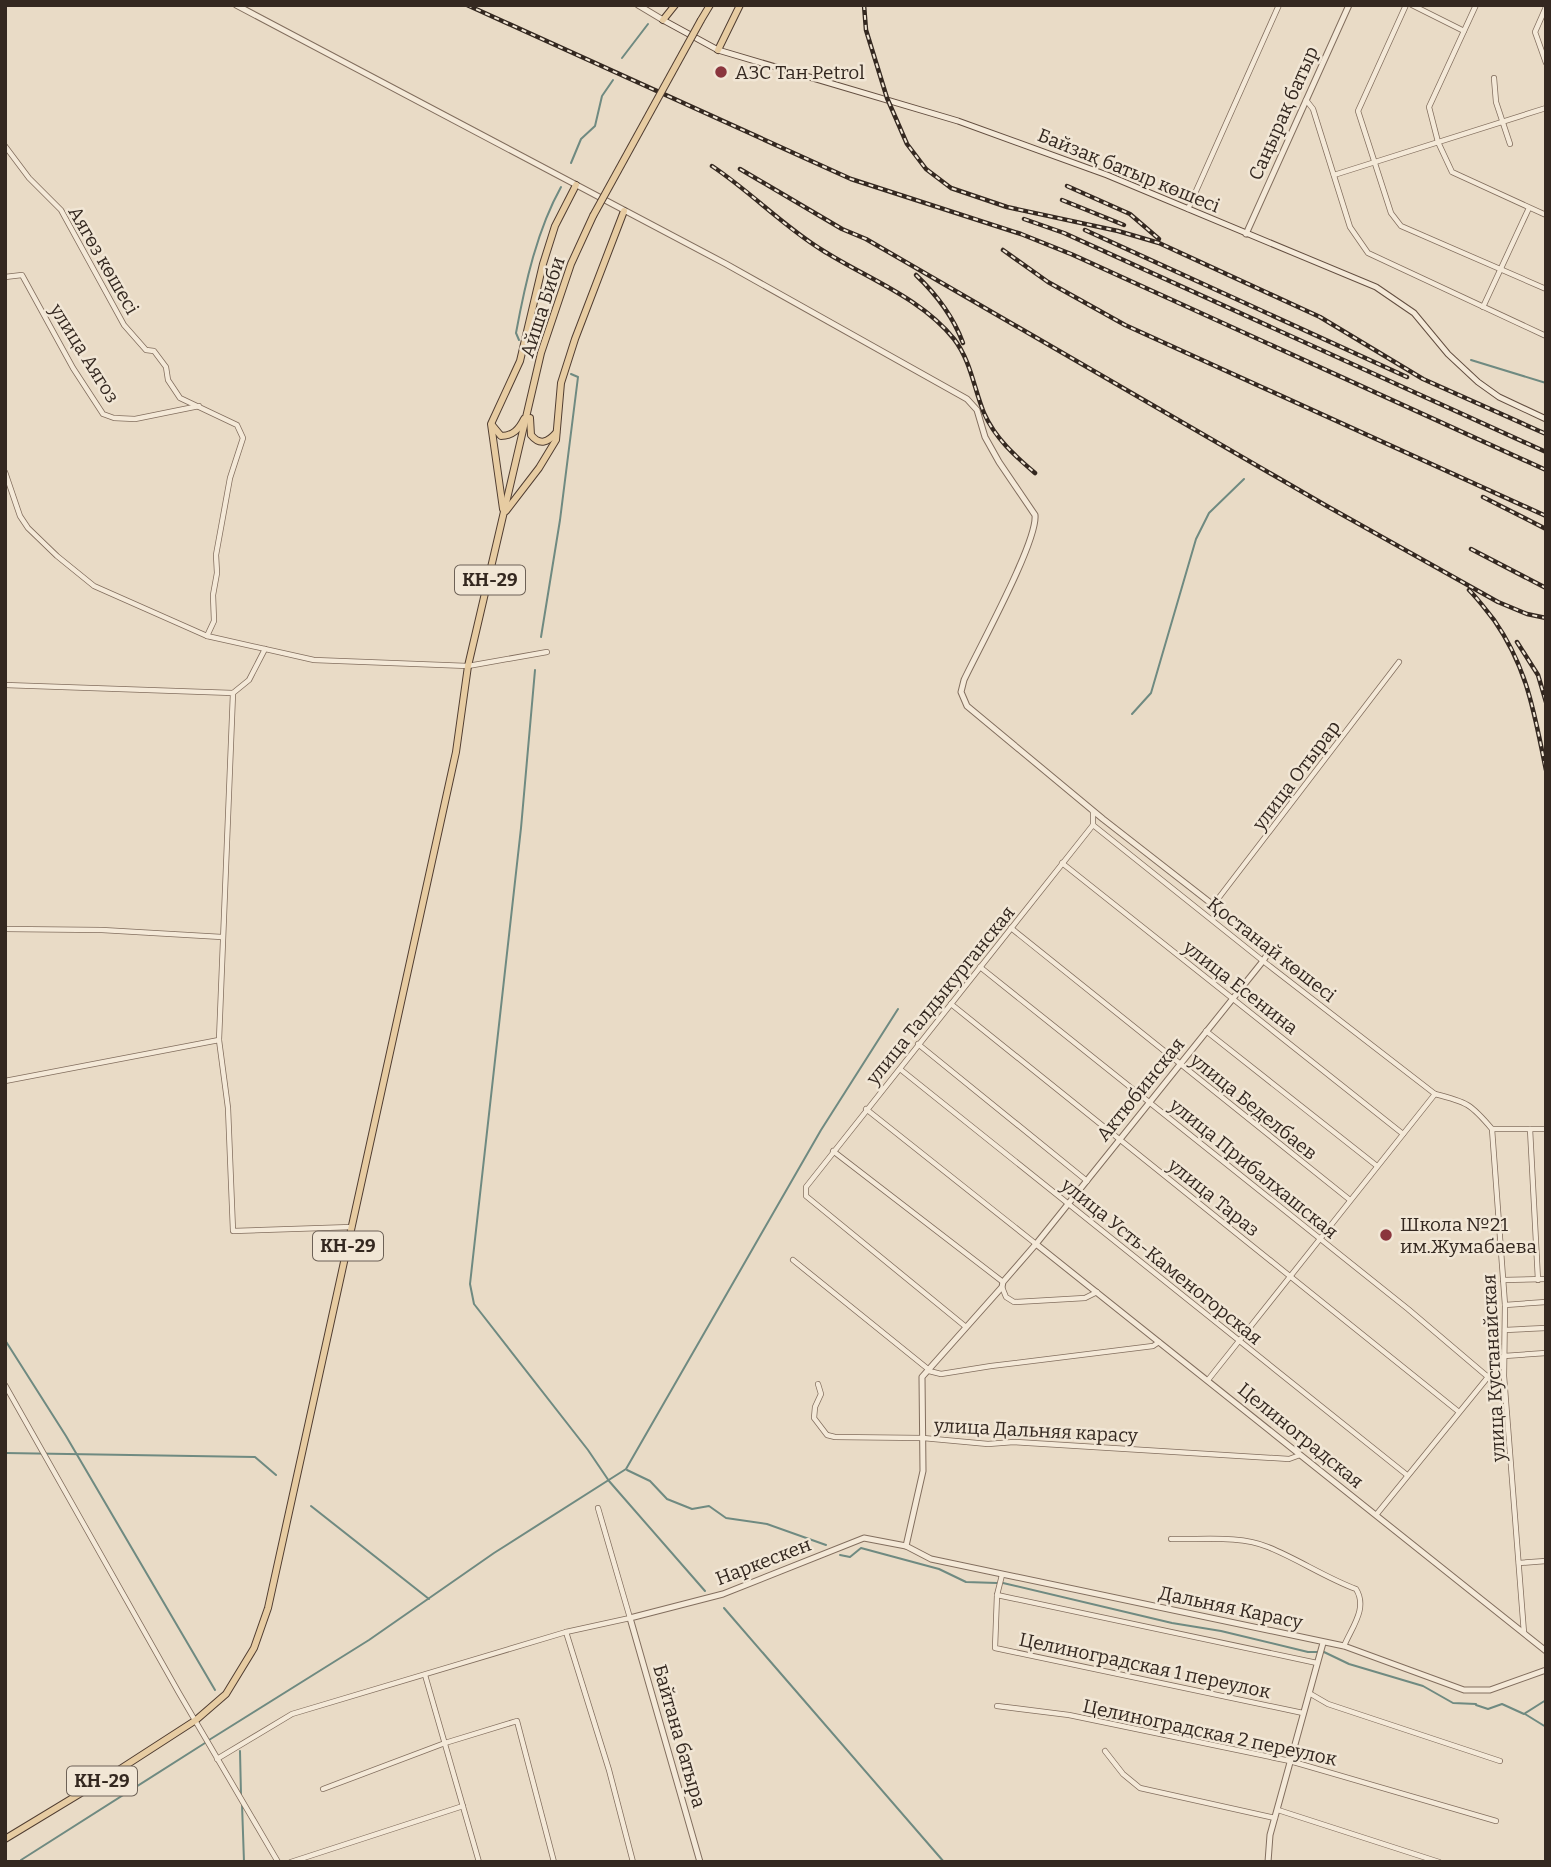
<svg xmlns="http://www.w3.org/2000/svg" width="1551" height="1867" font-family="Bitter,serif">
	<rect width="100%" height="100%" fill="#e9dbc6"/>
	<g fill="none" stroke-linecap="round" stroke-linejoin="round">
		<g stroke="#6f8a81" stroke-width="2">
			<polyline points="622,58 648,24"/>
			<polyline points="571,163 581,139 595,126 602,96 613,80"/>
			<path d="M519,340L516,333C525,284 537,230 561,187"/>
			<polyline points="1471,360 1546,383"/>
			<polyline points="541,637 560,520 578,377 571,374"/>
			<polyline points="535,670 521,828 470,1284 474,1304 588,1450 609,1481 705,1591"/>
			<polyline points="1132,714 1151,693 1196,539 1209,513 1244,479"/>
			<polyline points="5,1340 66,1436 215,1690"/>
			<polyline points="5,1453 255,1457 276,1475"/>
			<polyline points="627,1470 650,1481 667,1499 692,1509 709,1506 726,1518 767,1524 826,1545"/>
			<polyline points="311,1506 429,1599"/>
			<polyline points="840,1555 850,1557 861,1548 939,1569 966,1582 997,1583"/>
			<polyline points="1003,1583 1172,1623 1221,1631 1308,1652 1318,1652"/>
			<polyline points="724,1608 944,1862"/>
			<polyline points="1324,1652 1349,1664 1423,1686 1453,1703 1476,1704"/>
			<polyline points="1476,1705 1488,1709 1502,1704 1524,1714 1546,1700"/>
			<polyline points="1525,1714 1546,1727"/>
			<polyline points="209,1740 369,1640 494,1553 626,1469 821,1130 898,1009"/>
			<polyline points="240,1751 241,1795"/>
			<polyline points="242,1804 244,1862"/>
			<polyline points="21,1860 205,1743"/>
		</g>
		<g stroke="#826e5e" stroke-width="6">
			<g id="minor">
				<polyline points="1406,5 1358,111 1391,213 1401,226 1546,289"/>
				<polyline points="1412,5 1464,31"/>
				<polyline points="1476,5 1429,107 1438,142 1452,172 1546,215"/>
				<polyline points="1546,7 1535,32 1546,63"/>
				<polyline points="1494,78 1496,102 1510,144"/>
				<polyline points="1306,100 1313,109 1350,227 1368,253 1546,336"/>
				<polyline points="5,146 29,178 61,210 124,325 146,350 154,351 166,367 168,380 180,398 237,425 243,438 230,478 216,555 217,573 213,595 214,621 207,636"/>
				<polyline points="1334,175 1546,108"/>
				<polyline points="1188,209 1279,5"/>
				<polyline points="5,277 22,275 73,368 103,414 114,418 135,419 199,406"/>
				<polyline points="1483,307 1529,208"/>
				<polyline points="5,472 20,516 28,528 57,556 94,586 207,636 314,660 468,666 547,652"/>
				<polyline points="5,685 233,693 219,1040 228,1108 233,1231 352,1227"/>
				<polyline points="233,693 249,680 265,649"/>
				<path d="M1093,825L1263,961L1435,1094C1467,1102 1471,1104 1492,1129L1505,1305L1504,1376L1524,1633"/>
				<polyline points="1062,863 1403,1134"/>
				<polyline points="1214,904 1399,662"/>
				<polyline points="1011,928 1350,1200"/>
				<polyline points="5,929 102,930 222,937"/>
				<polyline points="980,967 1408,1309 1488,1377 1504,1356 1546,1353"/>
				<polyline points="951,1004 1459,1412"/>
				<polyline points="1206,1031 1377,1166"/>
				<polyline points="918,1044 1087,1181"/>
				<polyline points="900,1069 1407,1475"/>
				<polyline points="5,1081 219,1040"/>
				<polyline points="866,1109 1036,1244"/>
				<polyline points="1492,1129 1546,1129"/>
				<polyline points="1530,1129 1538,1280"/>
				<polyline points="833,1151 1003,1282"/>
				<polyline points="793,1260 928,1369"/>
				<polyline points="1503,1280 1546,1279"/>
				<polyline points="1002,1287 1006,1297 1014,1302 1085,1298 1097,1292"/>
				<polyline points="1505,1305 1546,1302"/>
				<polyline points="966,1327 806,1196 806,1187 1093,825 1093,811"/>
				<polyline points="1505,1330 1546,1328"/>
				<polyline points="929,1371 941,1374 991,1366 1153,1346 1159,1342"/>
				<polyline points="1208,1380 1435,1094"/>
				<polyline points="818,1384 821,1394 815,1407 814,1418 827,1435 835,1437 923,1438 988,1444 1014,1442 1289,1459 1300,1455"/>
				<polyline points="5,1385 179,1693 278,1862"/>
				<polyline points="1376,1515 1488,1377"/>
				<path d="M1171,1539C1202,1540 1239,1535 1268,1547C1298,1559 1326,1578 1356,1589C1368,1608 1352,1627 1344,1646"/>
				<polyline points="1519,1563 1546,1561"/>
				<polyline points="1002,1575 997,1595 995,1648 1303,1713"/>
				<polyline points="997,1595 1317,1663"/>
				<polyline points="566,1632 609,1770 633,1862"/>
				<polyline points="425,1675 479,1862"/>
				<polyline points="1309,1693 1328,1704 1500,1761"/>
				<polyline points="997,1706 1069,1715 1290,1761 1496,1821"/>
				<polyline points="1105,1751 1123,1774 1140,1788 1275,1818"/>
				<polyline points="217,1759 292,1714 566,1632 630,1618 598,1508"/>
				<polyline points="323,1789 445,1743 517,1721 554,1862"/>
				<polyline points="1278,1810 1439,1862"/>
				<polyline points="291,1862 463,1806"/>
			</g>
		</g>
		<g stroke="#826e5e" stroke-width="7">
			<g id="tertiary">
				<path d="M236,5L726,264L967,399L977,410L985,437L999,462L1035,515C1038,541 978,650 964,680L961,692L967,706L1103,819L1267,947L1268,953L1263,961L1036,1244L1003,1282L1002,1287L922,1377L923,1471L906,1546"/>
				<polyline points="638,5 663,20"/>
				<polyline points="1246,234 1349,5"/>
				<polyline points="1036,1244 1546,1651"/>
				<polyline points="700,1862 630,1618 723,1594 864,1538 906,1546 931,1559 1344,1646 1464,1690 1490,1690 1546,1670"/>
				<polyline points="1268,1862 1270,1835 1323,1643"/>
			</g>
		</g>
		<g stroke="#644f41" stroke-width="7">
			<polyline id="secondary" points="663,20 718,50 958,121 1107,175 1376,287 1414,313 1448,354 1478,382 1499,397 1546,419"/>
		</g>
		<g stroke="#503d31" stroke-width="8">
			<g id="primary">
				<polyline points="663,20 675,5"/>
				<polyline points="701,20 710,5"/>
				<polyline points="718,50 740,5"/>
				<path d="M530,418L531,435C540,446 548,442 556,433"/>
				<path d="M492,425L501,436C513,436 519,429 524,419"/>
				<polyline points="503,509 491,424 520,361 543,264 555,226 576,185"/>
				<polyline points="506,511 539,468 556,440 561,383 575,339 624,211"/>
				<polyline points="5,1839 114,1773 196,1720 226,1694 254,1648 268,1608 456,752 468,666 541,353 571,264 593,216"/>
			</g>
		</g>
		<use href="#minor" stroke="#f4e9d8" stroke-width="4.5"/>
		<use href="#tertiary" stroke="#f4e9d8" stroke-width="5"/>
		<use href="#secondary" stroke="#f4e9d8" stroke-width="5"/>
		<use href="#primary" stroke="#e7cca2" stroke-width="6"/>
		<g stroke="#342820" stroke-width="4.5">
			<g id="rail">
				<polyline points="467,5 851,179 1021,234 1071,254 1546,470"/>
				<polyline points="864,5 866,30 887,98 907,144 926,169 951,188 1007,207 1118,231 1159,243 1320,317 1423,379 1546,434"/>
				<path d="M712,166C751,192 783,226 822,250C866,278 920,297 954,339C971,361 974,389 984,413C995,438 1015,456 1035,473"/>
				<polyline points="740,169 842,229 866,239 1325,505 1498,602 1527,614 1546,618"/>
				<polyline points="1067,186 1130,214 1159,239"/>
				<polyline points="1062,200 1124,225"/>
				<polyline points="1024,219 1064,233 1546,452"/>
				<polyline points="1085,230 1407,377"/>
				<polyline points="1003,250 1048,282 1125,325 1546,516"/>
				<path d="M916,275C937,295 953,316 963,343"/>
				<polyline points="1483,497 1546,529"/>
				<polyline points="1471,549 1546,588"/>
				<path d="M1469,590C1478,599 1486,610 1494,620C1528,669 1534,713 1546,770"/>
				<polyline points="1517,642 1538,675 1546,702"/>
			</g>
		</g>
		<use href="#rail" stroke="#f1e6d5" stroke-width="2" stroke-dasharray="5" stroke-linecap="butt"/>
		<g stroke="#503d31" stroke-width="8" stroke-linecap="butt">
			<polyline id="primary-bridge" points="593,216 701,20"/>
		</g>
		<use href="#primary-bridge" stroke="#e7cca2" stroke-width="6"/>
	</g>
	<g fill="#8a353d" stroke="#f1e6d5" stroke-width="2.5">
		<circle cx="721" cy="72" r="7"/>
		<circle cx="1386" cy="1235" r="7"/>
	</g>
	<g text-anchor="middle" stroke-width="5" stroke-linejoin="round" paint-order="stroke">
		<g fill="#f1e6d5" stroke="#6d6156" stroke-width="2">
			<rect x="455" y="565.5" width="70" height="29" rx="5"/>
			<rect x="313" y="1231.5" width="70" height="29" rx="5"/>
			<rect x="67" y="1766.5" width="70" height="29" rx="5"/>
		</g>
		<g font-size="18" font-weight="bold" fill="#342820">
			<text x="490" y="586">КН-29</text>
			<text x="348" y="1252">КН-29</text>
			<text x="102" y="1787">КН-29</text>
		</g>
		<g font-size="19" fill="#342820" stroke="#f1e6d5" text-anchor="start">
			<text x="735" y="79">АЗС Тан Petrol</text>
			<text x="1400" y="1231">Школа №21<tspan x="1400" dy="22">им.Жумабаева</tspan></text>
		</g>
		<g font-size="19" fill="#342820" stroke="#f1e6d5">
			<text transform="translate(1283 113) rotate(-66)" y="7">Саңырақ батыр</text>
			<text transform="translate(1129 170) rotate(22)" y="7">Байзақ батыр көшесі</text>
			<text transform="translate(104 260) rotate(60)" y="7">Аягөз көшесі</text>
			<text transform="translate(542 307) rotate(-72)" y="7">Айша Биби</text>
			<text transform="translate(85 353) rotate(58)" y="7">улица Аягоз</text>
			<text transform="translate(1296 775) rotate(-53)" y="7">улица Отырар</text>
			<text transform="translate(1272 949) rotate(38)" y="7">Қостанай көшесі</text>
			<text transform="translate(1241 987) rotate(38)" y="7">улица Есенина</text>
			<text transform="translate(940 995) rotate(-51)" y="7">улица Талдыкурганская</text>
			<text transform="translate(1140 1089) rotate(-51)" y="7">Актюбинская</text>
			<text transform="translate(1254 1106) rotate(39)" y="7">улица Беделбаев</text>
			<text transform="translate(1254 1168) rotate(39)" y="7">улица Прибалхашская</text>
			<text transform="translate(1214 1197) rotate(39)" y="7">улица Тараз</text>
			<text transform="translate(1162 1261) rotate(39)" y="7">улица Усть-Каменогорская</text>
			<text transform="translate(1493 1368) rotate(-93)" y="7">улица Кустанайская</text>
			<text transform="translate(1036 1430) rotate(3)" y="7">улица Дальняя карасу</text>
			<text transform="translate(1301 1435) rotate(39)" y="7">Целиноградская</text>
			<text transform="translate(763 1561) rotate(-21)" y="7">Наркескен</text>
			<text transform="translate(1231 1607) rotate(12)" y="7">Дальняя Карасу</text>
			<text transform="translate(1145 1665) rotate(12)" y="7">Целиноградская 1 переулок</text>
			<text transform="translate(1210 1732) rotate(12)" y="7">Целиноградская 2 переулок</text>
			<text transform="translate(680 1736) rotate(74)" y="7">Байтана батыра</text>
		</g>
	</g>
	<rect width="1551" height="1867" fill="none" stroke="#342820" stroke-width="14"/>
</svg>
